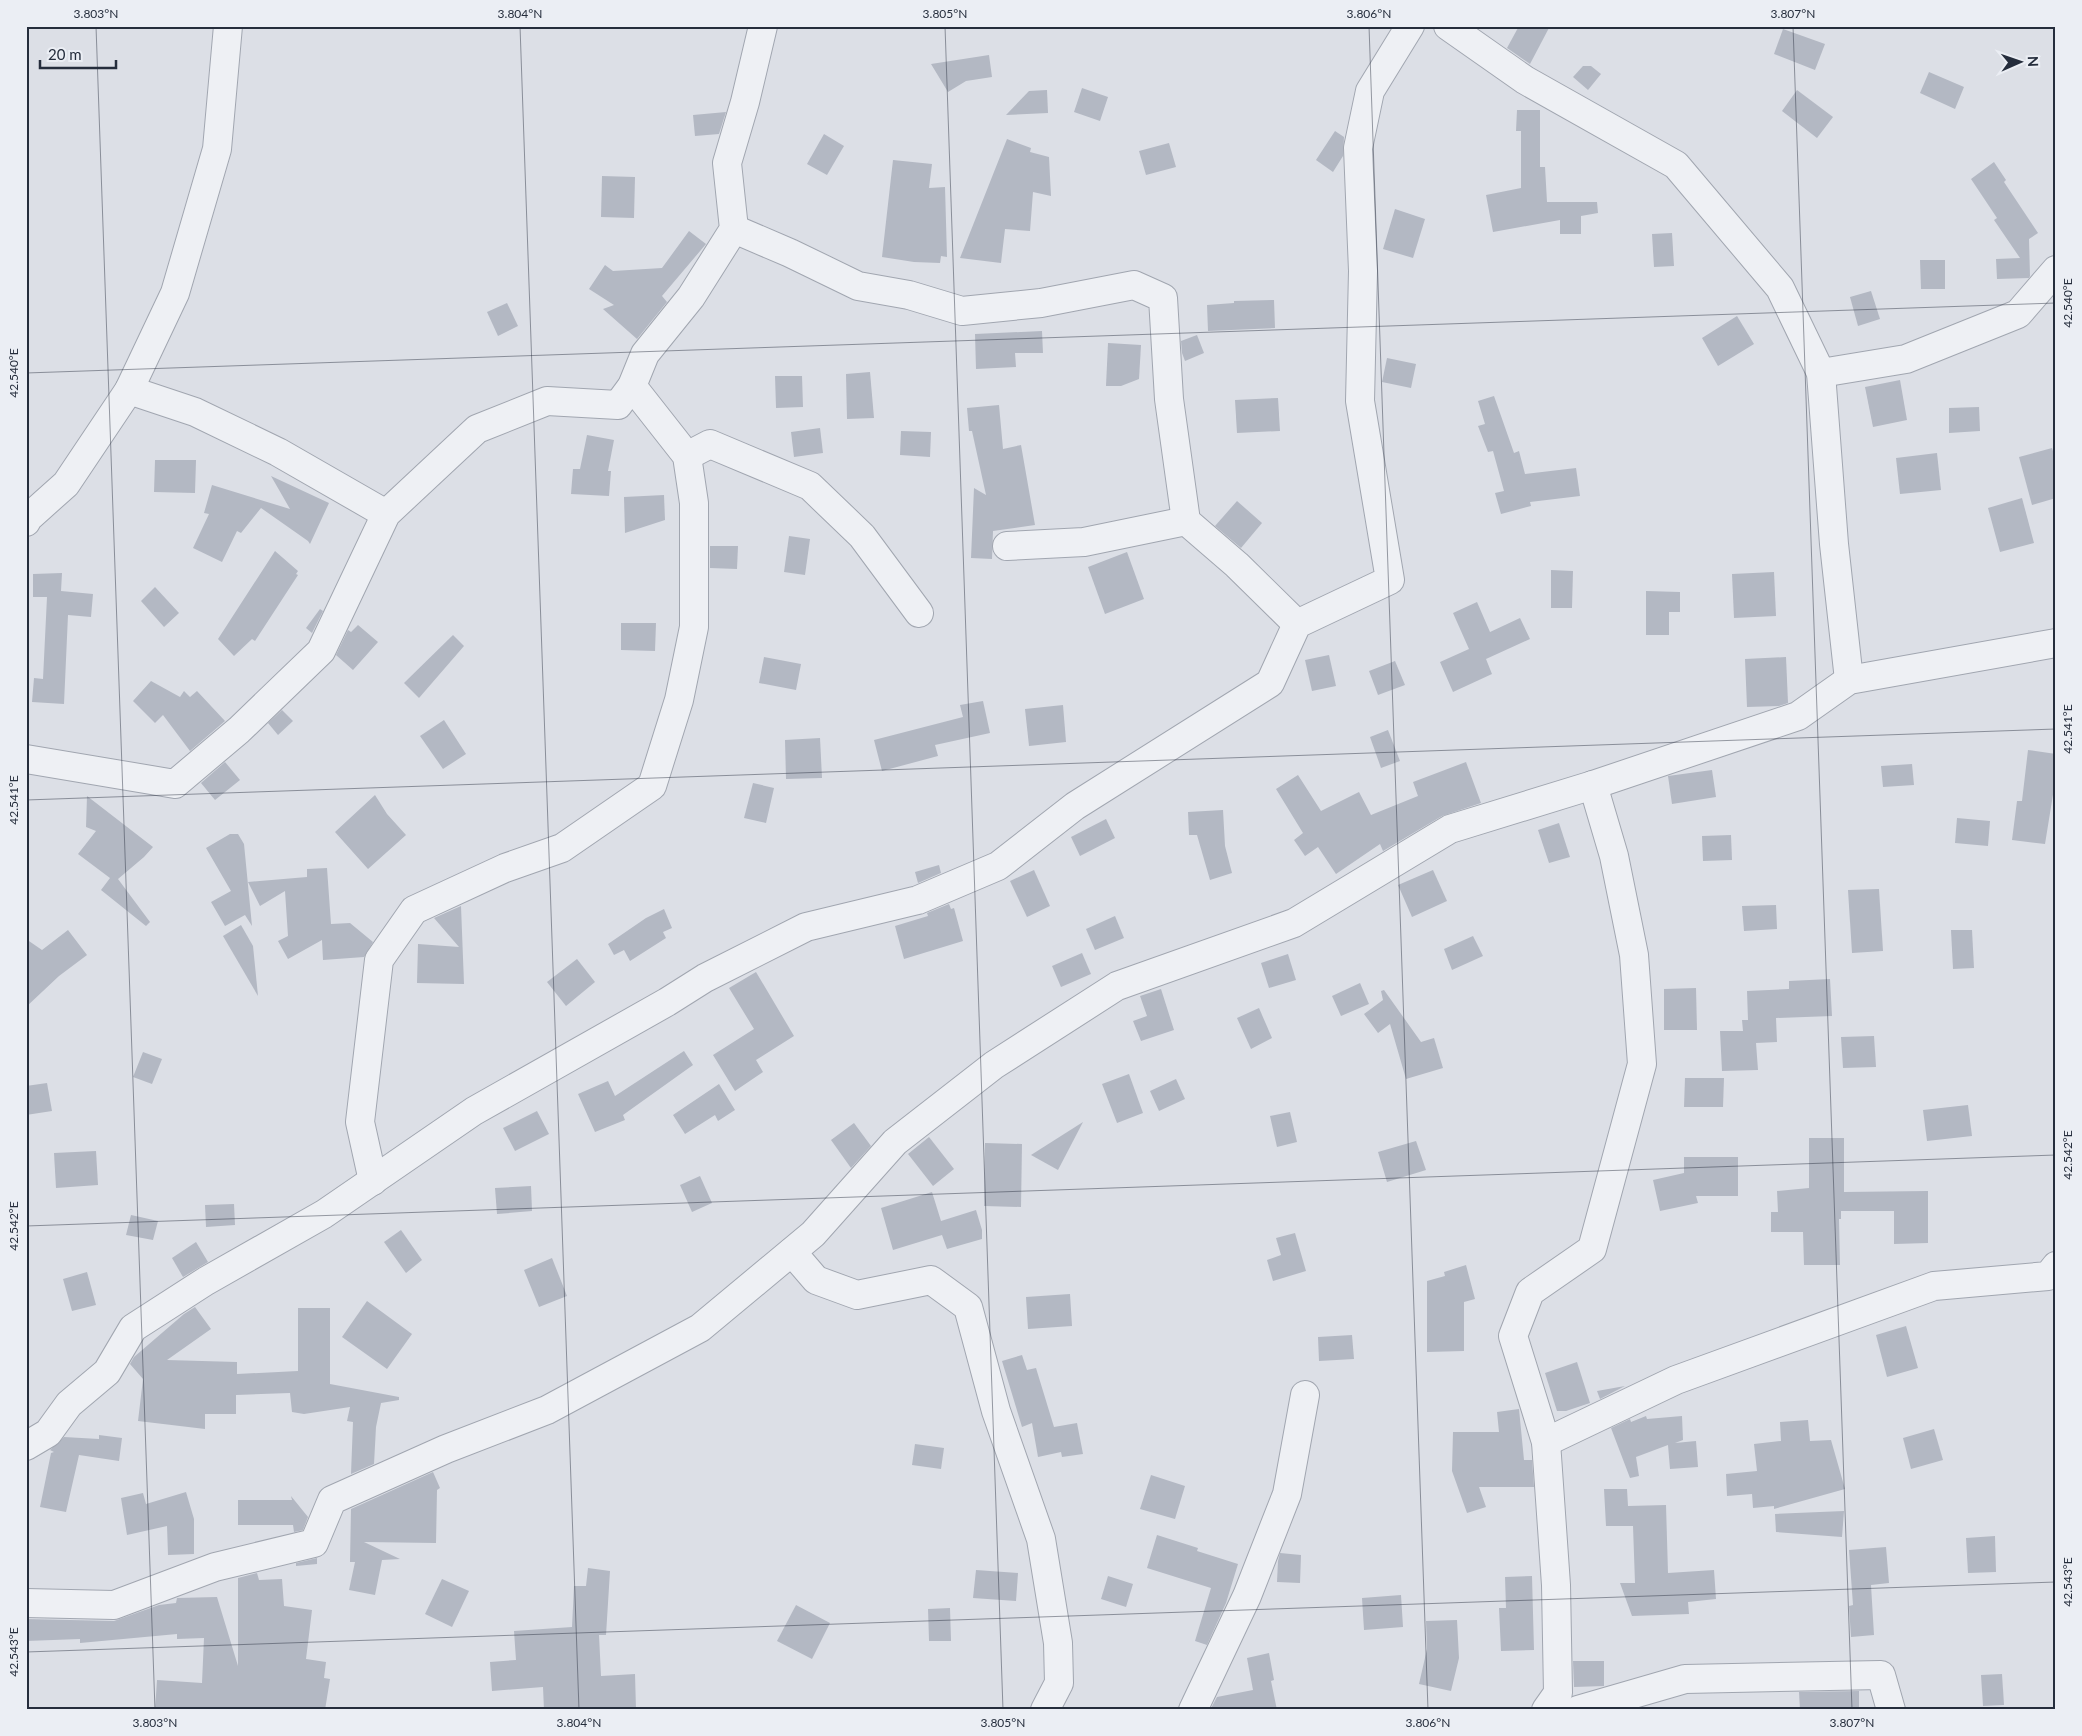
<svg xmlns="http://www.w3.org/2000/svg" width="2082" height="1736" font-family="Lato,sans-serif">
	<rect width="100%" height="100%" fill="#dcdfe6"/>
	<g fill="#b3b8c3">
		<polygon points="1519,26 1550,26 1530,64 1507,48"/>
		<polygon points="1783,29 1825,44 1815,70 1774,54"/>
		<polygon points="989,55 992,77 966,81 948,92 931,64"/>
		<polygon points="1583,66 1591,66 1601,74 1588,90 1573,77"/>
		<polygon points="1929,72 1964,87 1955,109 1920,93"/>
		<polygon points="1082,88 1108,97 1100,121 1074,112"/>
		<polygon points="1047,90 1048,113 1006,115 1029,91"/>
		<polygon points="1797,90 1833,117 1817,138 1782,111"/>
		<polygon points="1517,110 1540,110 1540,167 1545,167 1547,202 1597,202 1598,213 1581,216 1581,234 1560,234 1560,220 1493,232 1486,195 1521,188 1521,131 1516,131"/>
		<polygon points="726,112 719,134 695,136 693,115"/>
		<polygon points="1335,131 1344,137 1343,156 1333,172 1316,160"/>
		<polygon points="824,134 844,146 827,175 807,164"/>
		<polygon points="1007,139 1031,148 1030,152 1049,157 1051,196 1033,192 1030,231 1005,229 1001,263 960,258"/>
		<polygon points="1169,143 1176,167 1146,175 1139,151"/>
		<polygon points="893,160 932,164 929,188 945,187 947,257 941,256 940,263 914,262 882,257"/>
		<polygon points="1994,162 2006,180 2004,182 2038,233 2029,239 2030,276 2029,278 1997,279 1996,259 2020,258 1994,220 1997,218 1971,179"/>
		<polygon points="602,176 635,177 634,218 601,217"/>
		<polygon points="1395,209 1425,219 1413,258 1383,249"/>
		<polygon points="689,231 706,244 662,296 667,302 637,339 603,309 614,305 589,289 605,265 613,271 662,268"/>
		<polygon points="1672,233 1674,266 1654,267 1652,234"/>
		<polygon points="1920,260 1945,260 1945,289 1921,289"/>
		<polygon points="1871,291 1880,319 1858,326 1850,297"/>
		<polygon points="1274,300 1275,328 1208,331 1207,305 1234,303 1234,301"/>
		<polygon points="507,303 518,326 498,336 487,312"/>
		<polygon points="1737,316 1754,344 1718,366 1702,338"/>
		<polygon points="1042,331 1043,353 1015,353 1016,367 976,369 975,334"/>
		<polygon points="1197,335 1204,353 1185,361 1182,353 1181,341"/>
		<polygon points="1108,343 1141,345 1139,379 1121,386 1106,386"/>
		<polygon points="1387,358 1416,364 1411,388 1382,382"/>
		<polygon points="870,372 874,418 847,419 846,374"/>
		<polygon points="775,376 802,376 803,407 776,408"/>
		<polygon points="1900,380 1907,420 1873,427 1865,387"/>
		<polygon points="1494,396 1514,453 1519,451 1525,474 1576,468 1580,496 1530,502 1531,506 1501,514 1495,493 1504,491 1493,451 1488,452 1478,426 1485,424 1478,401"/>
		<polygon points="1278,398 1280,431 1237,433 1235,400"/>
		<polygon points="999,405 1003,449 1021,445 1035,525 993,531 992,559 971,558 974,488 986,495 972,431 969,431 967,408"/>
		<polygon points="1979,407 1980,431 1949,433 1949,408"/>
		<polygon points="820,428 823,453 794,457 791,432"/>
		<polygon points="901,431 931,432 930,457 900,455"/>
		<polygon points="587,435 614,440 608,471 611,471 609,496 571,494 573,469 580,469"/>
		<polygon points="2052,448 2056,461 2056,498 2032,505 2019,457"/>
		<polygon points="1937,453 1941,490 1900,494 1896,458"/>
		<polygon points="155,460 196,460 195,493 154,492"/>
		<polygon points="271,476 329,503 310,544 308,541 261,508 241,533 237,531 222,562 193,548 209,514 204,513 212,485 290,509"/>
		<polygon points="664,495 665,520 625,533 624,497"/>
		<polygon points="2022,498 2034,543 2000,552 1988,508"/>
		<polygon points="1237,501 1262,523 1241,548 1215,526"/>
		<polygon points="789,536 810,539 805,575 784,572"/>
		<polygon points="710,546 738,546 737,569 710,568"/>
		<polygon points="275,551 298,571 296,574 298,575 255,641 252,639 234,656 218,639"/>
		<polygon points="1127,552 1144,599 1105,614 1088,567"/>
		<polygon points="1551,570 1573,571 1572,608 1551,608"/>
		<polygon points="1774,572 1776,616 1734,618 1732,574"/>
		<polygon points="62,573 61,591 93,594 91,617 68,615 64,704 32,702 34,678 43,679 47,597 33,597 33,574"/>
		<polygon points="155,587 179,613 164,627 141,601"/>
		<polygon points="1646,591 1680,592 1680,612 1669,612 1669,635 1646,635"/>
		<polygon points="1477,602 1490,632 1520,618 1530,639 1486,659 1492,674 1453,692 1440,662 1469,649 1453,613"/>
		<polygon points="320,609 323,611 312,633 306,628"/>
		<polygon points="621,623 656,623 655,651 621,650"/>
		<polygon points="358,625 378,642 353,670 336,655 348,630 351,632"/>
		<polygon points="453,635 464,646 419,698 404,683"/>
		<polygon points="1329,655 1336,686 1312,691 1305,660"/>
		<polygon points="764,657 801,664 796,690 759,683"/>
		<polygon points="1786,657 1788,703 1779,706 1747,707 1745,659"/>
		<polygon points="1395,661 1405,685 1378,695 1369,671"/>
		<polygon points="151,681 180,697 184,691 190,697 197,691 225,721 190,751 163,715 155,723 133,701"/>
		<polygon points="983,701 990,733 935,745 938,756 882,771 874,740 963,717 960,705"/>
		<polygon points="1063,705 1066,742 1029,746 1025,709"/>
		<polygon points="282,710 293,721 278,735 268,723"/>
		<polygon points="444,720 466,754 443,769 420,736"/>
		<polygon points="1388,730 1400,761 1381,768 1370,737"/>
		<polygon points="820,738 822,778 786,779 785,740"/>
		<polygon points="2028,750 2056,754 2056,776 2045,844 2012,840 2017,801 2022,801"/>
		<polygon points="225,762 240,780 215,800 201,783"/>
		<polygon points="1466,762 1481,803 1442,816 1383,851 1380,844 1336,874 1318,847 1305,856 1294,840 1303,833 1276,789 1298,775 1321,811 1359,792 1371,815 1418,796 1413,782"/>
		<polygon points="1912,764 1914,785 1883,787 1881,766"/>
		<polygon points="1712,770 1716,797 1672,804 1668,776"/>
		<polygon points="753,783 774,788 766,823 744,818"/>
		<polygon points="375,795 387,814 406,835 368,869 335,832"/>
		<polygon points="87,796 153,847 144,857 118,879 150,922 146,926 101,890 110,878 78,854 96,831 86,827"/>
		<polygon points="1223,810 1225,846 1232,873 1210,880 1197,835 1189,835 1188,812"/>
		<polygon points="1957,818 1990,821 1988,846 1955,843"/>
		<polygon points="1106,819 1115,838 1080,856 1071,837"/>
		<polygon points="1559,823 1570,857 1549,863 1538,830"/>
		<polygon points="230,834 238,834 244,844 252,926 245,915 225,926 211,902 231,891 206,848"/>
		<polygon points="1731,835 1732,860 1703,861 1702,836"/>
		<polygon points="939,865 941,873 918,883 915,872"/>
		<polygon points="327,868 331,924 350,923 373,942 364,957 323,960 322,940 288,959 278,941 288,936 285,891 260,906 248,882 307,877 307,869"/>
		<polygon points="1034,870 1050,906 1027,917 1010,881"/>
		<polygon points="1433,870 1447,901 1412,917 1398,885"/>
		<polygon points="1879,889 1883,951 1852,953 1848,890"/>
		<polygon points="949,904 951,909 954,908 963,941 904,959 895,926 928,916 927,913"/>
		<polygon points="1776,905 1777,929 1744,931 1742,906"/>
		<polygon points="461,906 464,984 417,983 418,944 459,947 434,918"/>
		<polygon points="664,909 672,928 663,932 666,938 630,961 624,950 614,955 608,944 646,918"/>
		<polygon points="1115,916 1124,938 1095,950 1086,929"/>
		<polygon points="241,925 253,946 258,996 223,936"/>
		<polygon points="68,930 87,955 59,976 26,1007 26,939 42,950"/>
		<polygon points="1951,930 1972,930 1974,968 1953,969"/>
		<polygon points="1473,936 1483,956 1452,970 1444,949"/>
		<polygon points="1082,953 1091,974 1061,987 1052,966"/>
		<polygon points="1288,954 1296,980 1269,988 1261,963"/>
		<polygon points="577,959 595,982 566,1006 547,982"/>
		<polygon points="756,972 794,1036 756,1060 763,1072 735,1091 713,1055 754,1029 729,988"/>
		<polygon points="1830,979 1832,1016 1776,1018 1777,1042 1756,1043 1758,1070 1722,1071 1720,1031 1743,1031 1742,1020 1748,1020 1747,991 1789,989 1789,981"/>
		<polygon points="1360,983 1369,1004 1341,1016 1332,996"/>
		<polygon points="1696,988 1697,1030 1664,1030 1664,989"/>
		<polygon points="1161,989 1174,1030 1141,1041 1133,1021 1147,1016 1140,996"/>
		<polygon points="1384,990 1421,1042 1434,1038 1443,1068 1406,1079 1390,1024 1378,1033 1364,1014 1383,1000 1381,991"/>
		<polygon points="1259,1008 1272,1038 1251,1049 1237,1018"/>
		<polygon points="1874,1036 1876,1067 1843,1068 1841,1037"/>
		<polygon points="684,1051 693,1065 623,1115 625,1120 595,1132 578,1094 608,1081 615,1096"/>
		<polygon points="143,1052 162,1059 152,1084 133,1077"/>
		<polygon points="1129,1074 1143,1113 1117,1123 1102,1084"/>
		<polygon points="1685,1078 1724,1078 1723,1107 1684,1107"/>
		<polygon points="1176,1079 1185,1099 1159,1111 1150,1091"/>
		<polygon points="47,1083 52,1111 26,1115 26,1086"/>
		<polygon points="719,1084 735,1110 718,1121 715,1115 685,1134 673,1115"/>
		<polygon points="1968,1105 1972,1136 1927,1141 1923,1110"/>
		<polygon points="537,1111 549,1134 515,1151 503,1128"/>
		<polygon points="1290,1112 1297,1142 1277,1147 1270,1116"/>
		<polygon points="1083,1122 1058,1170 1031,1155"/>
		<polygon points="854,1123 871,1146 851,1168 831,1140"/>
		<polygon points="929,1137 954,1169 933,1186 908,1154"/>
		<polygon points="1809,1138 1844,1138 1844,1192 1928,1191 1928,1243 1894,1244 1894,1211 1841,1211 1841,1219 1839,1219 1840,1265 1804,1265 1803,1232 1771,1232 1771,1212 1778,1212 1777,1191 1809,1188"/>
		<polygon points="1416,1141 1426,1170 1387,1182 1378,1152"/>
		<polygon points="985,1143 1022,1144 1021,1207 984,1206"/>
		<polygon points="96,1151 98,1185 56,1188 54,1153"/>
		<polygon points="1684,1157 1738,1157 1738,1196 1696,1196 1698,1203 1660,1211 1653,1180 1684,1173"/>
		<polygon points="700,1176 712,1203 692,1212 680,1185"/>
		<polygon points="531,1186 532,1211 497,1214 495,1188"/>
		<polygon points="932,1192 941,1221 976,1210 982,1230 982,1239 947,1249 942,1235 893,1250 881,1208"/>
		<polygon points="234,1204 235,1225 206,1227 205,1205"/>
		<polygon points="131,1215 158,1221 153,1240 126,1235"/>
		<polygon points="401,1230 422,1260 406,1273 384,1242"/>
		<polygon points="1295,1233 1306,1271 1273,1281 1267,1260 1281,1255 1276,1238"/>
		<polygon points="196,1242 208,1262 183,1277 172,1258"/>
		<polygon points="552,1258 567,1296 539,1307 524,1270"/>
		<polygon points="1466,1265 1475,1299 1464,1302 1464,1351 1427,1352 1427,1281 1445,1276 1444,1272"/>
		<polygon points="87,1272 96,1305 72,1311 63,1279"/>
		<polygon points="1070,1294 1072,1326 1028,1329 1026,1297"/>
		<polygon points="367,1301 412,1334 387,1369 342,1337"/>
		<polygon points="195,1307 211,1329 167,1360 237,1362 237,1374 298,1371 298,1308 330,1308 330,1384 399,1397 399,1400 381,1403 376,1427 374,1464 351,1474 353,1422 347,1421 350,1407 304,1414 292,1412 290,1393 236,1395 236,1414 205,1414 205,1429 138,1421 143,1379 130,1364 134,1357 184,1314"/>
		<polygon points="1906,1326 1918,1368 1887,1377 1876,1335"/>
		<polygon points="1352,1335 1354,1359 1319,1361 1318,1337"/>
		<polygon points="1022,1355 1027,1370 1036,1368 1054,1427 1077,1423 1083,1454 1062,1457 1061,1452 1038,1457 1032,1423 1022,1427 1002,1361"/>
		<polygon points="1577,1362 1590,1403 1566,1411 1557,1411 1545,1373"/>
		<polygon points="1625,1386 1600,1399 1597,1391"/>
		<polygon points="1519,1409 1524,1460 1532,1460 1534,1487 1479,1487 1486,1507 1467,1513 1452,1471 1453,1432 1499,1432 1497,1412"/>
		<polygon points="1646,1416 1647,1419 1682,1416 1683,1440 1675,1443 1696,1441 1698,1467 1670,1469 1668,1445 1636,1457 1639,1476 1630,1478 1611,1428 1630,1419 1631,1422"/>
		<polygon points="1808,1420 1810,1441 1831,1440 1845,1489 1774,1509 1774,1506 1753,1508 1752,1494 1727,1496 1726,1474 1757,1471 1754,1444 1781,1441 1780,1422"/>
		<polygon points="1934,1429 1943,1460 1911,1469 1903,1438"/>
		<polygon points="99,1435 122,1438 119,1461 79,1455 66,1512 40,1507 51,1453 54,1452 50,1450 64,1437 99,1439"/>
		<polygon points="915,1444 944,1448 941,1469 912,1465"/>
		<polygon points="433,1472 440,1488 437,1490 436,1543 364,1542 400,1559 382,1560 375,1595 349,1590 355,1562 350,1562 351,1509"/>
		<polygon points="1151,1475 1185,1486 1175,1519 1140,1509"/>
		<polygon points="1604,1489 1627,1489 1628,1506 1666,1505 1668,1573 1714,1570 1716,1599 1688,1602 1689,1614 1632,1616 1620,1583 1635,1583 1633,1526 1606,1526"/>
		<polygon points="186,1492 194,1519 194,1554 168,1555 167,1526 127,1535 121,1498 143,1493 146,1504"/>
		<polygon points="291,1496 308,1517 303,1530 294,1532 293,1525 238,1525 238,1500 292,1500"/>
		<polygon points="1844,1511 1842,1537 1776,1532 1775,1514"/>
		<polygon points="1157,1535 1198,1548 1197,1551 1238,1564 1226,1603 1207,1645 1195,1641 1211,1588 1147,1568"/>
		<polygon points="1995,1536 1996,1572 1968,1573 1966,1538"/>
		<polygon points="1886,1547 1889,1583 1871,1585 1874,1635 1851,1637 1849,1606 1853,1605 1849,1550"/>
		<polygon points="1280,1553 1301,1555 1300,1583 1277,1582 1278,1561"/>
		<polygon points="317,1558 317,1564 296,1566 296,1563"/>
		<polygon points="588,1568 610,1571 606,1635 599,1635 601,1676 635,1674 636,1710 544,1710 543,1687 492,1691 490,1662 516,1660 514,1631 572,1627 574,1586 586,1586"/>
		<polygon points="976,1570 1018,1573 1016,1601 973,1598"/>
		<polygon points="257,1573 259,1580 282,1579 284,1606 312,1610 306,1659 326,1662 324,1678 330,1679 325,1710 155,1710 157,1680 202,1683 204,1638 177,1639 177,1634 80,1643 80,1639 26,1641 26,1619 114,1621 159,1605 176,1603 177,1598 217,1597 238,1666 238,1578"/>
		<polygon points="1108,1576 1133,1584 1126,1607 1101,1599"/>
		<polygon points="1532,1576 1534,1650 1501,1651 1499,1608 1506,1608 1505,1577"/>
		<polygon points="442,1579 469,1591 452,1627 425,1614"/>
		<polygon points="1401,1595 1403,1627 1364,1630 1362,1598"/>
		<polygon points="796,1605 830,1623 812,1659 777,1641"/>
		<polygon points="950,1608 951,1641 929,1641 928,1609"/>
		<polygon points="1457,1620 1459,1658 1451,1691 1419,1684 1427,1649 1426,1621"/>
		<polygon points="1269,1653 1274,1680 1271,1681 1277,1710 1210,1710 1217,1697 1253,1690 1247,1658"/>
		<polygon points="1573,1661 1604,1661 1604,1686 1574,1687"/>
		<polygon points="2002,1674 2004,1705 1983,1706 1981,1675"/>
		<polygon points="1859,1691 1859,1710 1800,1710 1799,1692"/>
	</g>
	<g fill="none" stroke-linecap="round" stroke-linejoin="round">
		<g stroke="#a1a6b0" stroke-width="30">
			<g id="minor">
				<polyline points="1448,26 1525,80 1676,165 1780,288 1821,373 1834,544 1849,680"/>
				<polyline points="734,229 790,253 858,286 909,295 962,311 1041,303 1134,285 1163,298 1169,399 1186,521 1237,565 1297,624"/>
				<polyline points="1821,373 1906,359 2018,314 2056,270"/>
				<polyline points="129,390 195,412 278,452 386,514"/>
				<polyline points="687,456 710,444 810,486 862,536 919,613"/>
				<polyline points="26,522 28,518 66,484 129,390 175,293 217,149 228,26"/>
				<polyline points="1007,546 1084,542 1186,521"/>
				<polyline points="26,759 175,784 239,730 321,651 386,514 477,429 547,401 618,405 632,386 645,354 691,297 734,229 727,163 745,102 763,26"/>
				<polyline points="373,1181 360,1122 379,960 414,910 505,868 562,848 652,786 679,700 694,627 694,503 687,456 632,386"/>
				<polyline points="792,1252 816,1280 857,1295 931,1280 968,1307 996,1411 1041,1539 1058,1643 1059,1683 1045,1710"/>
				<polyline points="1546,1442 1676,1380 1934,1286 2048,1276 2056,1266"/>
				<polyline points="26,1446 48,1433 69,1404 107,1372 133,1328 206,1281 324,1214 474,1111 667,1002 705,978 806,927 918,900 998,866 1075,806 1270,683 1297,624 1390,580 1360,401 1363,271 1358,148 1370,91 1410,26"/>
				<polyline points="26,1603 114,1605 215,1567 314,1543 332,1500 446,1449 547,1410 700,1328 813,1234 895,1142 994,1065 1117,986 1294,923 1450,829 1593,785 1798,716 1849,680 2056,643"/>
				<polyline points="1193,1710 1247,1596 1287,1494 1305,1395"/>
				<polyline points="1546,1710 1558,1693 1556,1585 1546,1442 1513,1336 1530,1292 1592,1249 1642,1064 1634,955 1614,856 1593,785"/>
				<polyline points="1578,1710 1685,1679 1881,1675 1891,1710"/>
			</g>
		</g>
		<use href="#minor" stroke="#eef0f4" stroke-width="28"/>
	</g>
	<path fill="none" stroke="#252d3c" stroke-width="1" stroke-opacity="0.45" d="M96,26L155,1710M520,26L579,1710M945,26L1003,1710M1369,26L1428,1710M1793,26L1852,1710M26,373L2056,303M26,800L2056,729M26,1226L2056,1155M26,1652L2056,1582"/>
	<rect width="2082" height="1736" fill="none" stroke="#ebeef4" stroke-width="55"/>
	<g transform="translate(2020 62) rotate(88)" stroke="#ebeef4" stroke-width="4" paint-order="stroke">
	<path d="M0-4L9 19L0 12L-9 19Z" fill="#252d3c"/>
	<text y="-8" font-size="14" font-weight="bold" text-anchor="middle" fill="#252d3c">N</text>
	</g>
	<path d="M40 60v8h76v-8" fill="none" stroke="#252d3c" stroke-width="2.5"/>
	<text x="48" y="60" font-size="15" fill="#252d3c" stroke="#ebeef4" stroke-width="4" paint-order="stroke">20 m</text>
	<rect x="28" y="28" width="2026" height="1680" fill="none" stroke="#252d3c" stroke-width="2"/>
	<g font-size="12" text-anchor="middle" fill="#252d3c">
		<text x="96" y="18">3.803°N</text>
		<text x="520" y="18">3.804°N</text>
		<text x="945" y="18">3.805°N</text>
		<text x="1369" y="18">3.806°N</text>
		<text x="1793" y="18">3.807°N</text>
		<text transform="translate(2068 303) rotate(-90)" y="4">42.540°E</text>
		<text transform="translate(14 373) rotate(-90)" y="4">42.540°E</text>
		<text transform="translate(2068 729) rotate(-90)" y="4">42.541°E</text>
		<text transform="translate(14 800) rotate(-90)" y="4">42.541°E</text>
		<text transform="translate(2068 1155) rotate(-90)" y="4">42.542°E</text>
		<text transform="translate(14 1226) rotate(-90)" y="4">42.542°E</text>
		<text transform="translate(2068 1582) rotate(-90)" y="4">42.543°E</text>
		<text transform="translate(14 1652) rotate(-90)" y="4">42.543°E</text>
		<text x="155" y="1727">3.803°N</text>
		<text x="579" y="1727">3.804°N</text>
		<text x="1003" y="1727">3.805°N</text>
		<text x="1428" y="1727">3.806°N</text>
		<text x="1852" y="1727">3.807°N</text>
	</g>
</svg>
